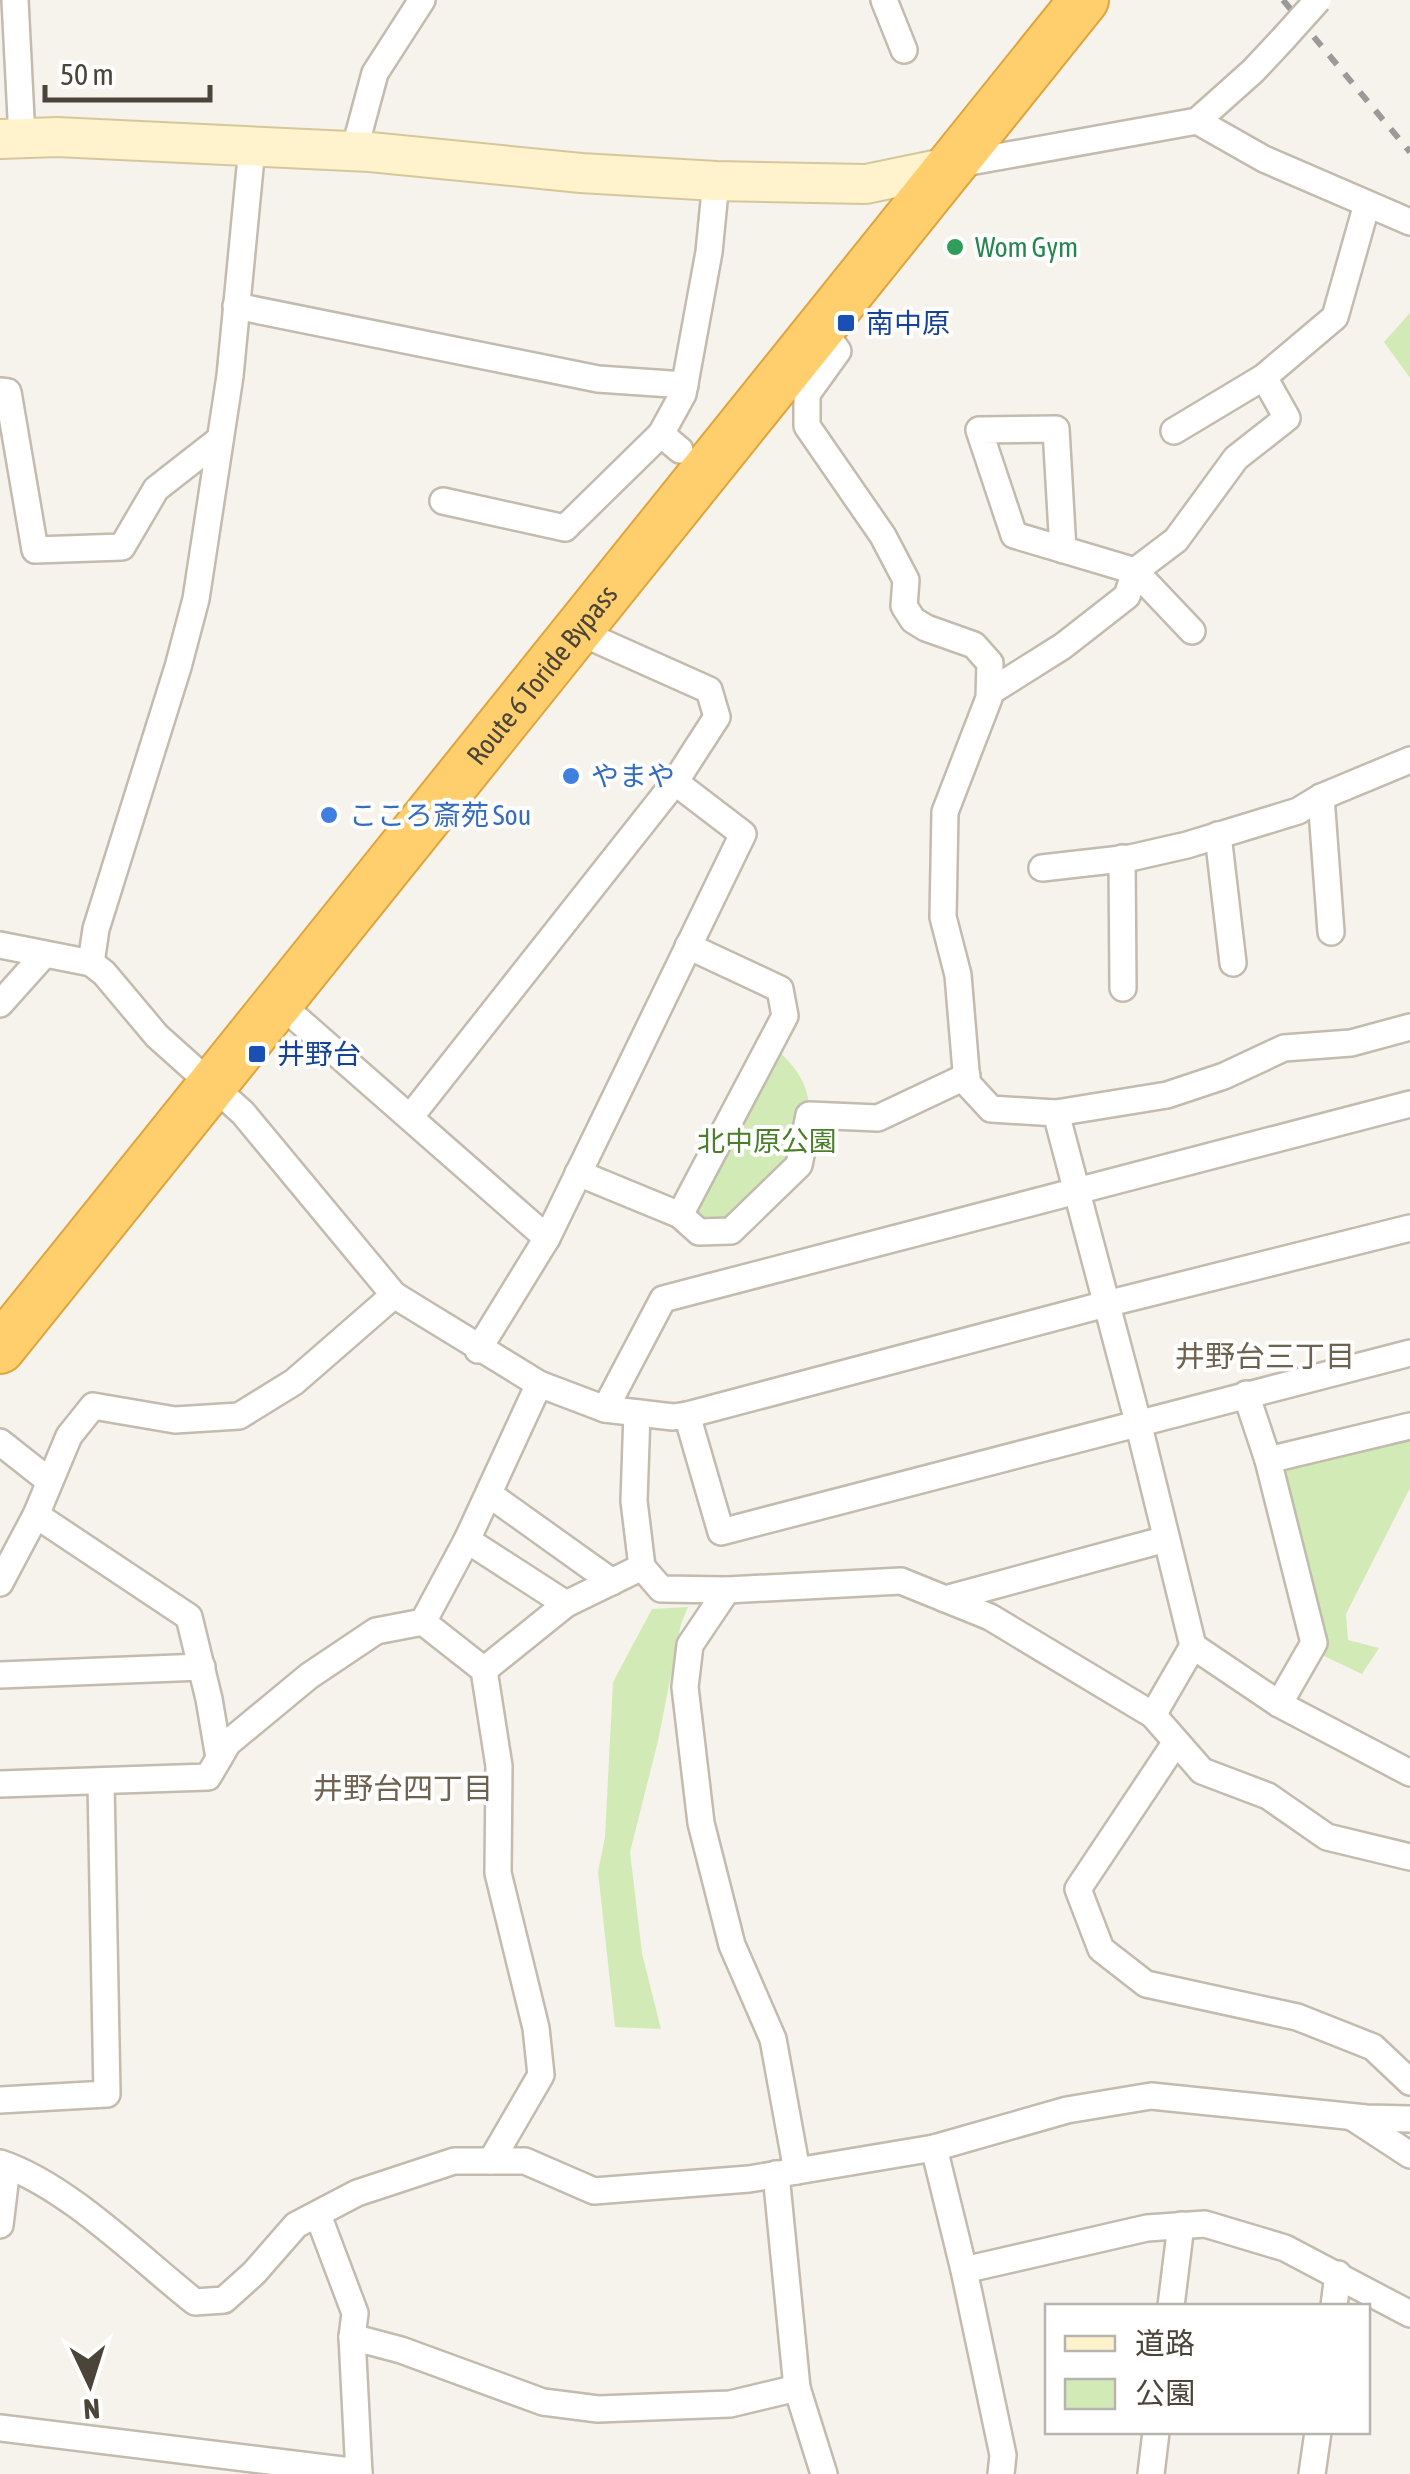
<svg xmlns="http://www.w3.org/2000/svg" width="1410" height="2474" font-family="'Asap Condensed','Noto Sans JP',sans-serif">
	<rect width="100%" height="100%" fill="#f6f3ec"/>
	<g fill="#d2eab5">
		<polygon points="1410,313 1410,378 1384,342"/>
		<path d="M775,1048C818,1086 810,1107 805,1160L731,1231L680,1215Z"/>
		<polygon points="1410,1440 1410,1488 1346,1614 1348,1640 1379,1648 1362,1674 1324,1656 1280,1467"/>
		<polygon points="688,1607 681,1624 658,1741 630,1852 642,1953 661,2029 615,2027 598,1872 605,1837 613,1682 652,1609"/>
	</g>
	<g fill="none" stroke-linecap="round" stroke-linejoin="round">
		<g stroke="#c2bbae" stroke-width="30">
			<g id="street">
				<polyline points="15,0 22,138"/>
				<polyline points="884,0 904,50"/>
				<polyline points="1197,121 1264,159 1410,222"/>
				<polyline points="354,151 375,73 422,0"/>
				<polyline points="953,165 1197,121 1253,71 1283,39"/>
				<polyline points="236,306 598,379 685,385"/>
				<polyline points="820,326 838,351 807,394 807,426 883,536 906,580 904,606 913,620 926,628 974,645 990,663 989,698 945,812 943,917 958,975 967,1083 991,1109 1056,1113 1138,1422 1193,1646 1279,1704 1410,1773"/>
				<polyline points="0,391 8,392 35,550 122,547 156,489 220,439"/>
				<polyline points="1174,431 1264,377 1335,317 1367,204"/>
				<polyline points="680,450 661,434 683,394 709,252 716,181"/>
				<polyline points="443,501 565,528 661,434"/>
				<polyline points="1063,550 1056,429 979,430 1014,535 1135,571 1176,540 1236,458 1287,418 1264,377"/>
				<polyline points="577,631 709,690 717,717 675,782"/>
				<polyline points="990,692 1063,646 1127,596 1135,571 1192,631"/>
				<polyline points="1321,797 1331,932"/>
				<polyline points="1218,835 1233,963"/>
				<polyline points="1122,858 1123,988"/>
				<polyline points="1042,868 1130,858 1187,845 1298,811 1321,797 1410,760"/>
				<polyline points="0,945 91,963 104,973 157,1036 243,1113 394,1295 539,1384 605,1409 673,1417 687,1415 1106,1304 1410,1228"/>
				<polyline points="91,963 96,929 178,667 196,599 230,376 252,147"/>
				<polyline points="278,1002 547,1238"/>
				<polyline points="0,1004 43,956"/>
				<polyline points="1056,1113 1167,1095 1224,1076 1284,1048 1351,1043 1410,1027"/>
				<polyline points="411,1116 675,782 743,834 547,1238 478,1350"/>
				<polyline points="578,1173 680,1215 785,1016 780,989 688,946"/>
				<polyline points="680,1215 699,1232 731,1231 799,1165 809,1115 878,1118 967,1076"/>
				<polyline points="1246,1394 1268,1460 1314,1643 1279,1704"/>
				<polyline points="605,1409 663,1299 1410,1104"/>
				<polyline points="637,1413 634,1501 642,1567 661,1589 727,1590 901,1581 990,1617 1153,1715 1202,1771 1268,1796 1327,1837 1410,1857"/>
				<polyline points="687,1415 721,1532 1410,1353"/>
				<polyline points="0,1442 48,1480"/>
				<polyline points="1268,1460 1410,1426"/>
				<polyline points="489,1494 612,1582"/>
				<polyline points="36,1515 189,1617 209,1699 219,1758"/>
				<polyline points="467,1540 566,1604"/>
				<polyline points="0,1583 36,1515 69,1436 93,1406 175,1420 239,1416 294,1382 394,1295"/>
				<polyline points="727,1590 690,1645 685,1687 701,1823 732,1945 773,2039 797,2171"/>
				<polyline points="945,1599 1166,1539"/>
				<polyline points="423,1622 484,1670 499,1766 498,1873 536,2028 541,2075 491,2161"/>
				<polyline points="484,1670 566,1604 642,1567"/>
				<polyline points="0,1675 202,1667"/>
				<polyline points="1153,1715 1193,1646"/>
				<polyline points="1176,1742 1078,1889 1101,1949 1146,1984 1297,2017 1373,2047 1410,2082"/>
				<polyline points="0,1784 208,1777 228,1743 309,1676 376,1631 423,1622 467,1540 539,1384"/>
				<polyline points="0,2100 107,2094 101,1783"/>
				<polyline points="1352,2117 1410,2155"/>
				<polyline points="934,2148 964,2270 1003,2455 1001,2474"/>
				<path d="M0,2163C67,2185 138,2257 195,2302L224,2300L254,2273L296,2225L357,2193L454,2161H525L594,2191L749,2179L934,2148L1067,2110L1151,2096L1366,2118L1410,2119"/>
				<polyline points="0,2168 5,2184 0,2225"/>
				<polyline points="776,2174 797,2388 824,2474"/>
				<polyline points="318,2215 355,2313 352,2337 359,2474"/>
				<polyline points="964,2270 1147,2228 1205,2224 1285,2248 1410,2314"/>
				<polyline points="1171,2306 1181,2225"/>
				<polyline points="1334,2306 1338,2274"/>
				<polyline points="352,2337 401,2350 543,2402 598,2409 730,2404 797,2388"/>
				<polyline points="0,2428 359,2472"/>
				<polyline points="1151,2474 1156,2432"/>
				<polyline points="1312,2474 1318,2432"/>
			</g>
		</g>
		<g stroke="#d6c79b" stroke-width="42">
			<polyline id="secondary" points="0,139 57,137 370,152 581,173 716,181 866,184 948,167"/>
		</g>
		<g stroke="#e0a43c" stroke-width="52">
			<g id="highway">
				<path id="s1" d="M0,1349L1084,0"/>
			</g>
		</g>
		<use href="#street" stroke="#fff" stroke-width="25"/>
		<use href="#secondary" stroke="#fff3cd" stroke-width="38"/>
		<use href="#highway" stroke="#ffcf6e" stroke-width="48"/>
		<polyline stroke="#9a9a9a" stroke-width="6" stroke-dasharray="12 12" stroke-linecap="butt" points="1283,0 1410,152"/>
		<g stroke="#c2bbae" stroke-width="30" stroke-linecap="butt">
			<polyline id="street-bridge" points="1283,39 1318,0"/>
		</g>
		<use href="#street-bridge" stroke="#fff" stroke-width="25"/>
	</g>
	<circle fill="#2e9e5b" stroke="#fff" stroke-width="4" cx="955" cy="247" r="10"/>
	<g fill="#1a4fb4" stroke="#fff" stroke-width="4">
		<rect x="836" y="313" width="20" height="20" rx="5"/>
		<rect x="247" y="1044" width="20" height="20" rx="5"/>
	</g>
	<g fill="#3f7fe0" stroke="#fff" stroke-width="4">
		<circle cx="571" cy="776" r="10"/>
		<circle cx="329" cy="815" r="10"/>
	</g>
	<g text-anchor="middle" stroke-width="8" stroke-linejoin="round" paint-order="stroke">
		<g font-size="28" fill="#27864d" stroke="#fff" text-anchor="start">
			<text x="975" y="257">Wom Gym</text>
		</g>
		<g font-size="28" fill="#164399" stroke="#fff" text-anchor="start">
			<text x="866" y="333">南中原</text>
			<text x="277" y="1064">井野台</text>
		</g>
		<g font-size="28" fill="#4b4439" stroke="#fff">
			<text dy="10" stroke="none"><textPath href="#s1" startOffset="865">Route 6 Toride Bypass</textPath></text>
		</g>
		<g font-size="28" fill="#366cbe" stroke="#fff" text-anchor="start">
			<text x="591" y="786">やまや</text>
			<text x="349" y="825">こころ斎苑 Sou</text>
		</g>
		<g font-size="28" fill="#4a7f2a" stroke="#fff">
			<text x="767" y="1151">北中原公園</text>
		</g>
		<g font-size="30" fill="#6e6250" stroke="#fff">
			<text x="1265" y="1367">井野台三丁目</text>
			<text x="403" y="1799">井野台四丁目</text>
		</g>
	</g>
	<rect x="1045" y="2304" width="325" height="130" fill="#ffffff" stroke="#b7b4b0" stroke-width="2.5"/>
	<rect x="1065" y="2336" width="50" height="15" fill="#fff3cd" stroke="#b7b4b0" stroke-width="2.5"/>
	<text x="1135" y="2354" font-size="30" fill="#4b4439">道路</text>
	<rect x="1065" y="2379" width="50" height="30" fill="#d2eab5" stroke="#b7b4b0" stroke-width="2.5"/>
	<text x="1135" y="2404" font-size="30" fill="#4b4439">公園</text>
	<g transform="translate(90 2384) rotate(176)" stroke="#ffffff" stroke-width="8" paint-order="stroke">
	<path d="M0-8L18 38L0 25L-18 38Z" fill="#4b4439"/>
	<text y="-15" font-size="28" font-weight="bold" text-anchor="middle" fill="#4b4439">N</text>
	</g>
	<path d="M45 85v15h165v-15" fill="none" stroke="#4b4439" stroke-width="5"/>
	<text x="60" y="85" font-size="30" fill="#4b4439" stroke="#ffffff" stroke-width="8" paint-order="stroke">50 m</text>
</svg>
